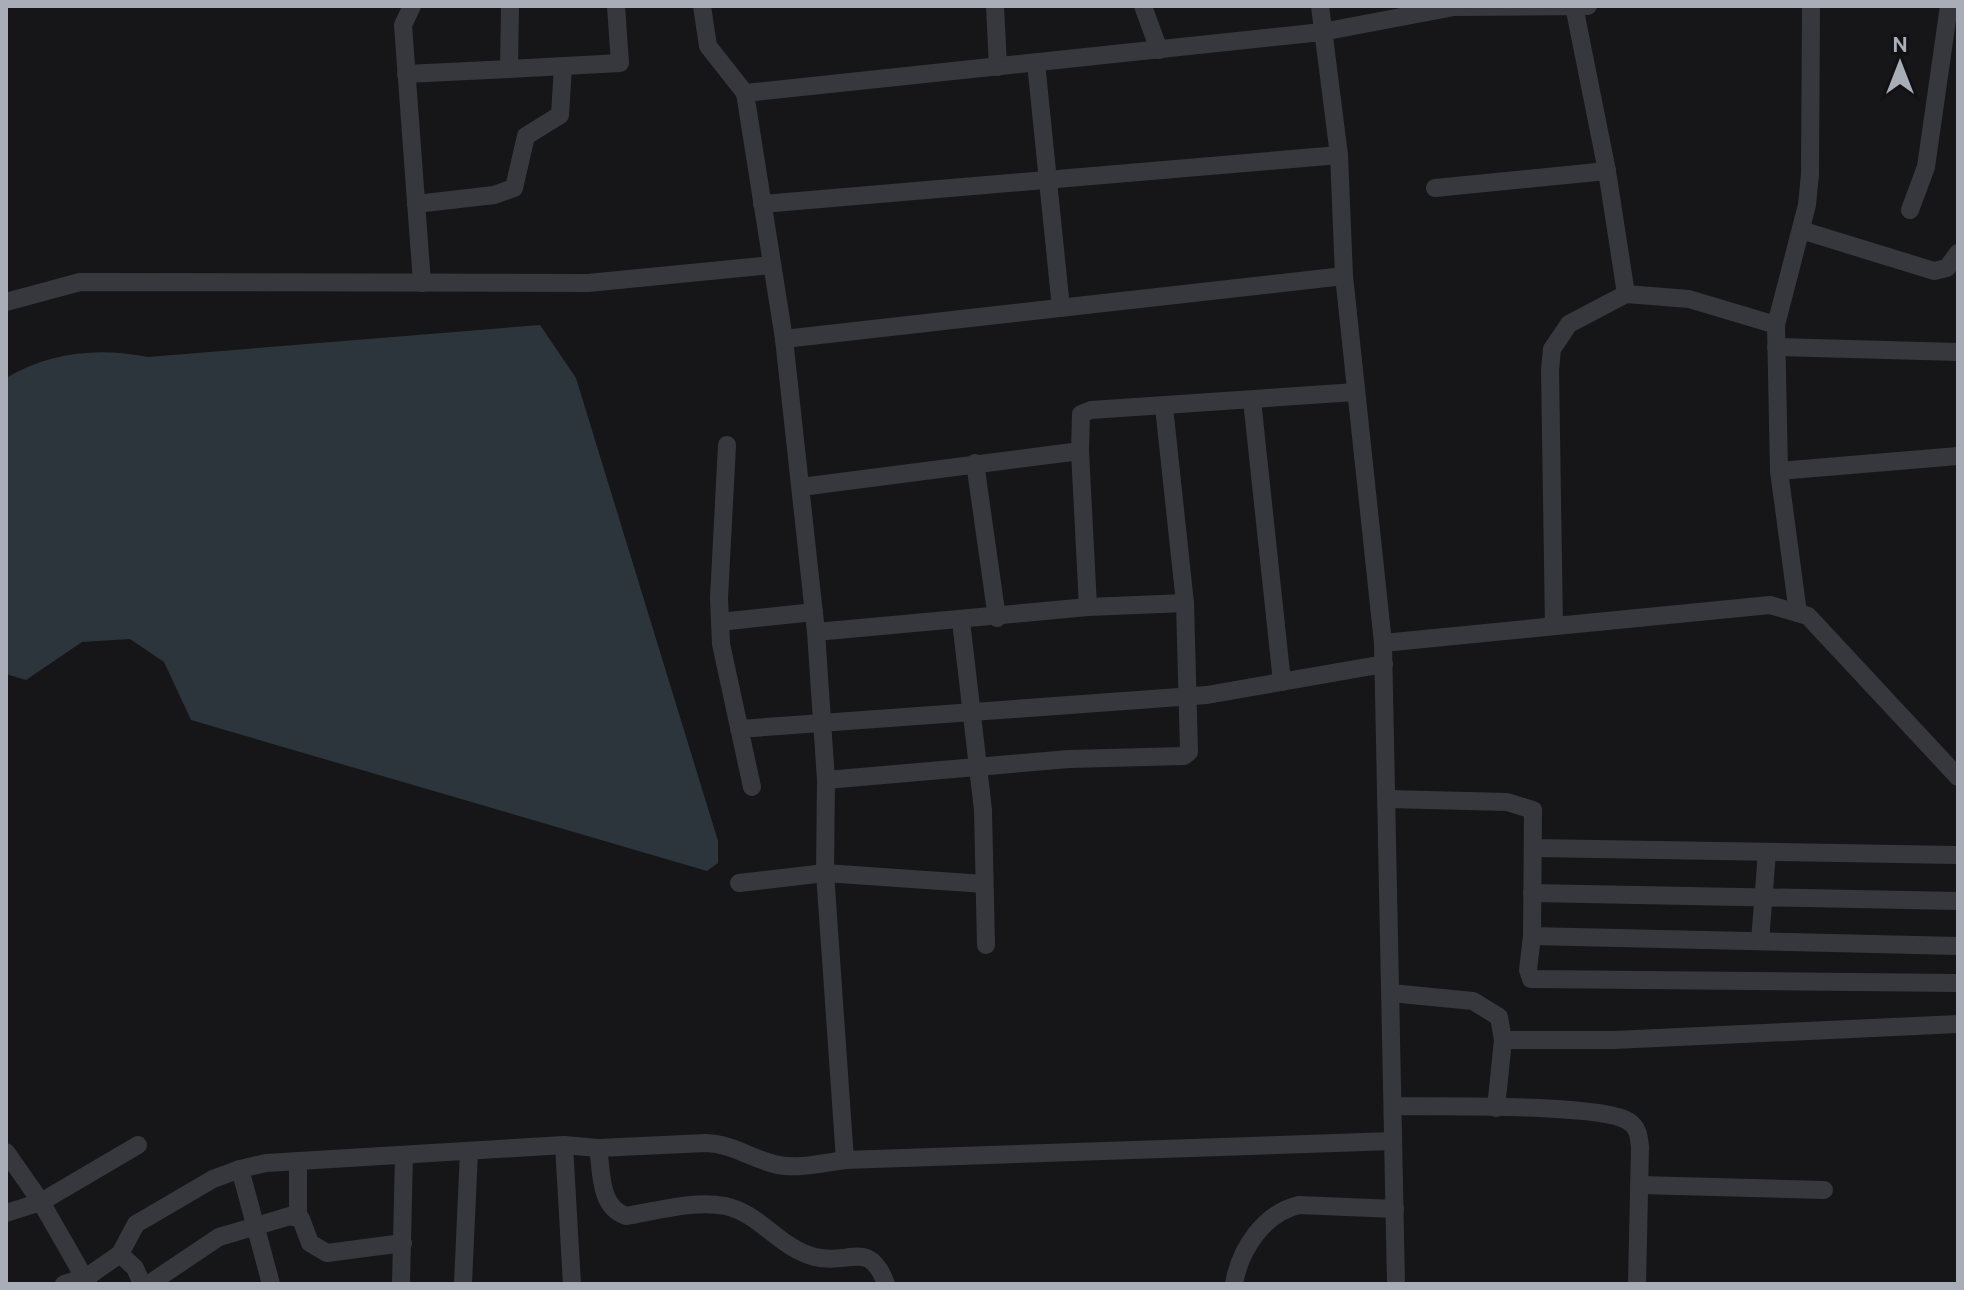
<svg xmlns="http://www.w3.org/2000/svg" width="1964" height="1290" font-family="Cabin,sans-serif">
	<rect width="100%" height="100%" fill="#161618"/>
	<path fill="#2c353c" d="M540,325L576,378L718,841V863L707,871L191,720L164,662L130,639L82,642L26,680L6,674V378C50,352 98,347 148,357Z"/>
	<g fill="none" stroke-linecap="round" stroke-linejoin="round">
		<g stroke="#37383d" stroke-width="18">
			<polyline points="412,6 403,25 422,283"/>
			<polyline points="510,6 509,69 620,63 616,6"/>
			<polyline points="702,6 708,46 745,93"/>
			<polyline points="995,6 998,67"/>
			<polyline points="1143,6 1159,50"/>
			<polyline points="1320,6 1339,155 1344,276 1383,643 1396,1284"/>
			<polyline points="1574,6 1607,171 1626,294"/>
			<polyline points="1036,63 1061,308"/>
			<polyline points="406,74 509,69"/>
			<polyline points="1435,188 1607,171"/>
			<polyline points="416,204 494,195 514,188 526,136 560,115 563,66"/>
			<polyline points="762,204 1339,155"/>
			<polyline points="1910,210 1926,167 1949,6"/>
			<polyline points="1801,230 1934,271 1947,268 1958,253"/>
			<polyline points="1344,276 784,339 745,93 1322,32 1454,7 1588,6"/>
			<polyline points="6,302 80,282 588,283 771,265"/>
			<polyline points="784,339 816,632 826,780 825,873 845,1160"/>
			<polyline points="1776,347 1958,352"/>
			<polyline points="1252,400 1282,682"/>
			<polyline points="727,445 719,598 721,644 752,787"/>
			<polyline points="1080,451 1081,414 1091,410 1356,392"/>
			<polyline points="975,463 997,618"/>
			<polyline points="1779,471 1958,456"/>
			<polyline points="801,487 1080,451 1088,607"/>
			<polyline points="1798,613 1779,471 1776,325 1807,205 1810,174 1811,6"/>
			<polyline points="961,621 983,810 986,945"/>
			<polyline points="720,622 814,612"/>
			<polyline points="1554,626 1550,370 1552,349 1569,324 1626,294 1689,299 1776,325"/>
			<polyline points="816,632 1088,607 1185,603"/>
			<polyline points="1383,643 1770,605 1808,616 1958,777"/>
			<polyline points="739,729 1207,695 1384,664"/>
			<polyline points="826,780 1069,759 1184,756 1189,752 1185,603 1164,407"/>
			<polyline points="1388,799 1507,802 1533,810 1532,936 1528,970 1531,979 1958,983"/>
			<polyline points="1534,848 1958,855"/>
			<polyline points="739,883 825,873 984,884"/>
			<polyline points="1532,893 1958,901"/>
			<polyline points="1532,936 1958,946"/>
			<polyline points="1760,941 1767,852"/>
			<polyline points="1391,993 1473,1001 1499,1017 1503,1040 1614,1040 1958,1024"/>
			<path d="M1393,1106C1434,1107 1601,1103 1628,1121C1638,1127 1639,1136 1640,1147L1637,1284"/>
			<polyline points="1496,1108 1503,1040"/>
			<polyline points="564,1145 572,1284"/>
			<path d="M598,1148C602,1173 599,1207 626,1216C656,1211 695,1200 725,1206C760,1213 779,1248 815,1257C849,1266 869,1238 886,1284"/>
			<polyline points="6,1152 41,1202 88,1284"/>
			<polyline points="298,1162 298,1217"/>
			<polyline points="240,1169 271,1284"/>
			<polyline points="1639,1185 1824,1190"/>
			<polyline points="6,1213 41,1202 138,1145"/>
			<polyline points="120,1254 135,1268 142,1284"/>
			<path d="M64,1284L87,1277L120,1254L136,1224L213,1179L240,1169L266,1163L564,1145L598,1148L706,1143C732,1144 750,1158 774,1164C796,1170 822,1163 845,1160L1393,1141"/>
			<polyline points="149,1284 219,1237 290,1216 301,1219 310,1243 327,1253 403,1243"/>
			<polyline points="401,1284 404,1155"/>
			<polyline points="463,1284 469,1151"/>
			<path d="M1234,1284C1240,1249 1264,1213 1299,1205L1395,1209"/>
		</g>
	</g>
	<rect width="1964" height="1290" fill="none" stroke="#a8adb8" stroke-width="16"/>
	<g transform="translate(1900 64)" stroke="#111113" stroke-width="6" paint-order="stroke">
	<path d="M0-6L14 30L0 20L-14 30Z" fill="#a8adb8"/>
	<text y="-12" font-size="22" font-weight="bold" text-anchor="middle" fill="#a8adb8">N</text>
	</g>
</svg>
